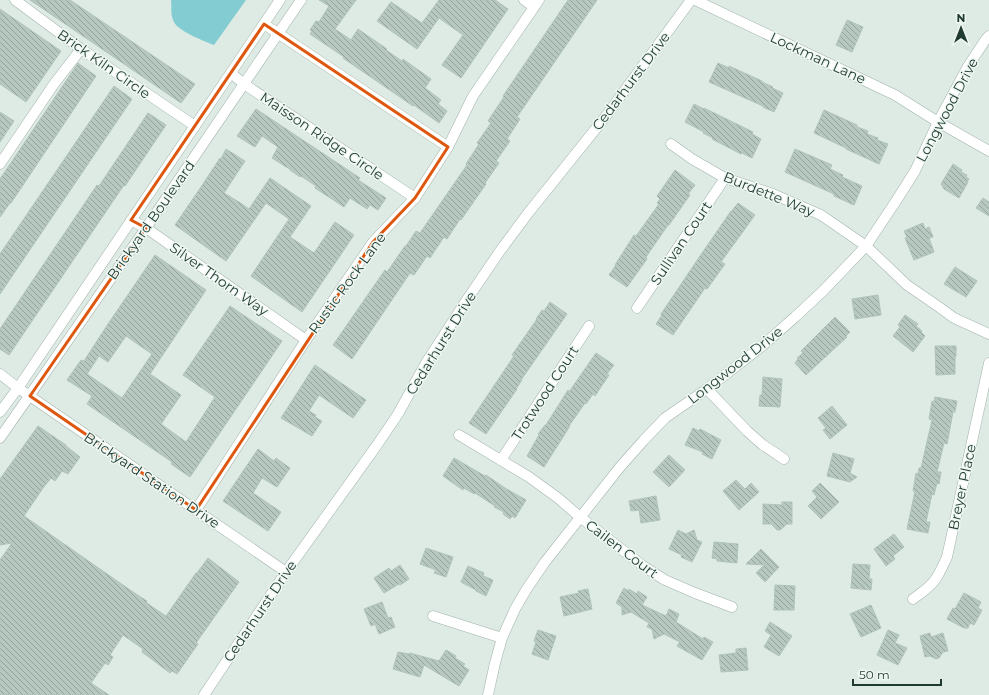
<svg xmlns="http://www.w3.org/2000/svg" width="989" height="695" font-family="Montserrat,sans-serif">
	<defs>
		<pattern id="building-back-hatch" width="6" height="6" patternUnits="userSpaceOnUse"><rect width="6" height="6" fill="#b6c8bf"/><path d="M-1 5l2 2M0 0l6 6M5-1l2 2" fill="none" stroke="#93a39c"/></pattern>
	</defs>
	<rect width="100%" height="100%" fill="#deeae4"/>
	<path fill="#83ccd2" d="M171,0H246L214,45C204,41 178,31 174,22C170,15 172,7 171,0Z"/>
	<g fill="url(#building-back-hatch)" stroke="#b0c4ba" fill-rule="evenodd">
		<polygon points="30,0 70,0 195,84 181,103 127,66"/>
		<polygon points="319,0 356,0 335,29 351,40 358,29 387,49 386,50 402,61 403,59 431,79 425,88 441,100 438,104 447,111 439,123 414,105 413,106 343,58 344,57 310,34 312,31 310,30 316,21 319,22 329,6"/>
		<polygon points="439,0 495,0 508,9 461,78 442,65 463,35 439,18 417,49 377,21 391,2 422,23"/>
		<polygon points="568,0 597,0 517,117 520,119 507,139 510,141 496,161 499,163 485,183 486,184 461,220 460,219 447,239 444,237 430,258 427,256 414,275 410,273 352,359 333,345 385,270 387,272 405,246 406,246 416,231 420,233 467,165 466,164 479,144 477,143 491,123 488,121 504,97 503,96"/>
		<polygon points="0,9 61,51 26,102 0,84"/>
		<polygon points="847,20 863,27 852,52 836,45"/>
		<polygon points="78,63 96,76 11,203 10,203 0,217 0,179"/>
		<polygon points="718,63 729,68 729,66 762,81 762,82 773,87 772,88 783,93 774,112 763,107 763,106 709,82"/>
		<polygon points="114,86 132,99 0,294 0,254"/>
		<polygon points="694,104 704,109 704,108 753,132 752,134 761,139 752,158 742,153 741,154 712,139 713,138 703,133 704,132 685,122"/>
		<polygon points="256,109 360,178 358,180 386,198 378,210 370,205 367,209 350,198 344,207 315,188 316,186 301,176 300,177 290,170 291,170 272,158 278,147 262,136 255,147 237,136"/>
		<polygon points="824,110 857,125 857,127 868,131 867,134 878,138 877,140 888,144 879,164 846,149 846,148 814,133"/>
		<polygon points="0,112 14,121 0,142"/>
		<polygon points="148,113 166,125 125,186 124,185 9,355 0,349 0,329 97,185 99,186"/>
		<polygon points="226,149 245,161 224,193 239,202 249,209 270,178 311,206 290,237 314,253 335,222 354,235 302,312 251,276 289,219 266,203 226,261 175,225 201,187 220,158 221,159"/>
		<polygon points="795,149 832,165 830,169 843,175 842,177 862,186 854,205 834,196 834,194 785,172"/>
		<polygon points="953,164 962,170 961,172 967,175 966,177 969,179 967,182 968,182 959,198 944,189 941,184"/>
		<polygon points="675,170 695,185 688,194 690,195 669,225 668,225 646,257 647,259 627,287 609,275 616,265 615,265 634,235 636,236 659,204 657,203 660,199 657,196"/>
		<polygon points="983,198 989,202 989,216 976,208"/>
		<polygon points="738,203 755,215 721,262 725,264 707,289 705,288 673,335 656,324 662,315 661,314 700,256 731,211 731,212"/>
		<polygon points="923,223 925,229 929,227 933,237 929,238 934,252 914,260 905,238 907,237 904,231"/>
		<path d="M155,255L206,290L150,374L181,395L161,424L186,442L215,397L183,375L230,306L282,341L190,477L171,464L172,462L87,404L92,396L67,380L81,360L84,361L108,324ZM126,336L152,354L122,398L87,374L99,356L108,362Z"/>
		<polygon points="955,267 977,281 966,297 944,284"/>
		<polygon points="878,295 881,315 855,319 852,299"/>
		<polygon points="550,302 567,314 521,380 522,380 516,389 517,389 486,434 469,423 514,356 512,355 537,319 536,319 542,310 544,311"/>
		<polygon points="905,315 918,324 916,326 922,331 921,332 925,336 913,352 893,336 900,327 898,325"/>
		<polygon points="835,317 850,332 846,336 847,337 806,375 795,363 798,359 797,358 803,353 801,351"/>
		<polygon points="935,346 956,346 956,356 955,357 955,374 936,375"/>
		<polygon points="596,353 614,365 607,374 609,375 595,396 593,394 586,404 585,403 569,426 570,426 544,467 527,456 539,435 538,434 545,425 546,425 568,390 569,392"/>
		<polygon points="315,365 366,400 353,418 319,395 309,411 316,415 315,417 322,421 312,436 281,418"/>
		<polygon points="763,377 782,379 780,407 759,406 760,395 762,395"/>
		<polygon points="935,397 957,401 955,412 953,412 947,444 944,443 937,472 941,472 939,484 937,483 934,495 932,494 926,522 930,522 928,533 907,529 915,491 913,491 916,473 918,474 919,468 921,468 932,420 929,419 932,401 934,402"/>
		<polygon points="832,406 847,425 830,439 823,430 826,428 818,418"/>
		<polygon points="38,426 66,445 66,446 80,457 68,474 62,471 55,481 51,478 43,488 24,516 120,583 139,596 147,601 146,602 151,606 166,616 196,573 197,573 208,558 239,582 196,643 198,644 177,674 172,671 170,673 142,652 143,649 123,635 110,655 113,657 108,665 105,663 91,683 109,695 0,695 0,560 12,543 0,545 0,479"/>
		<polygon points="693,428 699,431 700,429 721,440 712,459 702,454 703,452 685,445"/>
		<polygon points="258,449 274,461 276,458 290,468 277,487 262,478 253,493 281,512 268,531 223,501"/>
		<polygon points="833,453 854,459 850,473 857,477 850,482 827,476"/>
		<polygon points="669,455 685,470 669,487 653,472"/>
		<polygon points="454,458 485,476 486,475 505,488 526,500 515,518 512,516 510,519 503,514 504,512 494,507 495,506 475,493 474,494 464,488 463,490 443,476"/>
		<polygon points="736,480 745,489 751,483 759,492 739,510 723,491"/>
		<polygon points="820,483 839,502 821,519 808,506 817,497 812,491"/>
		<polygon points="656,496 660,520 641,523 639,510 631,511 629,501"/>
		<polygon points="782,502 792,502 792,524 787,524 780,530 777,530 771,524 763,524 763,504 782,505"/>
		<polygon points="678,530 686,534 694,530 697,540 702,542 692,562 681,557 682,555 669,549"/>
		<polygon points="894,534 904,547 893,556 895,559 886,566 874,549"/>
		<polygon points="714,542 738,544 737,563 717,561 717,559 712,558"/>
		<polygon points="426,548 453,557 446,577 434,573 436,570 420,564"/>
		<polygon points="761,549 779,567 765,582 756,573 764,565 746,564"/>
		<polygon points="853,564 870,565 869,579 872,579 871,590 851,588"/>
		<polygon points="400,565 409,579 400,585 399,584 384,593 374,578 389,568 391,571"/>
		<polygon points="468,566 484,573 483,576 493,580 486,596 476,591 476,590 461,582"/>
		<polygon points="775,585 795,586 794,610 774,610"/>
		<polygon points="624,588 628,591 629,589 637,594 638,591 647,597 642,605 666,616 669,609 679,614 676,622 703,639 704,637 713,642 702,660 677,646 680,642 664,634 654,639 652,629 647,627 649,623 631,612 622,615 622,607 616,603"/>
		<polygon points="588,589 592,609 564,616 560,597 579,593 578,591"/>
		<polygon points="964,593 981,602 978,608 982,610 974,625 970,623 968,628 964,628 947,619 953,608 955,609"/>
		<polygon points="382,602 388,618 391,617 395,627 379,634 375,624 371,626 364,609"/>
		<polygon points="871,605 881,628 861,637 850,614"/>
		<polygon points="770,622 792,636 779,656 764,647 771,635 765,631"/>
		<polygon points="538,630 556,636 548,660 532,654 536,642 534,641"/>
		<polygon points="888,630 899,635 895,643 907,648 898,665 877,655"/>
		<polygon points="930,633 931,637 943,633 948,651 943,652 939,658 936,659 930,656 925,657 920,636"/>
		<polygon points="746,648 748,670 721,672 719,655 736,653 736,649"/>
		<polygon points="446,650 456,656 455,658 465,664 463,666 469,670 459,686 424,665 420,677 393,669 398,652 409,654 410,653 439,661"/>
	</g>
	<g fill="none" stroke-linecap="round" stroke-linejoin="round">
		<g stroke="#a1b2ab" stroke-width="11">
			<g id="minor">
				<polyline points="15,0 81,49 195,126"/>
				<polyline points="524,0 534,7"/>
				<polyline points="695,0 895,95 938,122 989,151"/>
				<polyline points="264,24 448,147"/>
				<polyline points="231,73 244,84 415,198"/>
				<polyline points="671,144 692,159 725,178 773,194 821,215 866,246 907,285 939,307 954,318 989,334"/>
				<polyline points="0,164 54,84 81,49"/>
				<polyline points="131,220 146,228 306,340"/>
				<polyline points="637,308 725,178"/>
				<polyline points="0,374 18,388 286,572"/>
				<polyline points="707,389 747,431 763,445 784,459"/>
				<polyline points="0,412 18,388 280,0"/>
				<polyline points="459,435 529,477 558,498 580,517 643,566 665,580 695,593 732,607"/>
				<polyline points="0,438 146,228 301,0"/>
				<polyline points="501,460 589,326"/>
				<polyline points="196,510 306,340 373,242 415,198 448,147 473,96 539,0"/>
				<path d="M913,599C921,593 929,588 935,580C940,573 943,565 947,557L989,363"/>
				<polyline points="433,616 502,638"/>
				<polyline points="204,695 286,572 377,445 398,414 426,363 466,301 500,251 529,212 606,116 691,0"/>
				<polyline points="488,695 495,663 502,638 515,609 526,590 545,562 620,467 644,440 665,418 707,389 762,346 795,317 823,291 866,246 898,198 915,171 938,122 967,68 986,39 989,36"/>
			</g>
		</g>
		<use href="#minor" stroke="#fff" stroke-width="10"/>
	</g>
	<path fill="none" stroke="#de570e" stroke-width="3" stroke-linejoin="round" d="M264,24L448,147L415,198L373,242L196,510L30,396L146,228L131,220Z"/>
	<g text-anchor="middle" stroke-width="3" stroke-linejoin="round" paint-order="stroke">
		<g font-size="14" fill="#1f3a31" stroke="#eef7f2">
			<text transform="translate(818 58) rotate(25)" y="5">Lockman Lane</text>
			<text transform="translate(104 64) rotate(35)" y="5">Brick Kiln Circle</text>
			<text transform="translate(631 81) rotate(-53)" y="5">Cedarhurst Drive</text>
			<text transform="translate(947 110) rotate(-62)" y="5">Longwood Drive</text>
			<text transform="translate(322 136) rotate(34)" y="5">Maisson Ridge Circle</text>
			<text transform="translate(769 194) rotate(22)" y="5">Burdette Way</text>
			<text transform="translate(151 220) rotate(-55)" y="5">Brickyard Boulevard</text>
			<text transform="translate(681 243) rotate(-56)" y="5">Sullivan Court</text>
			<text transform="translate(219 279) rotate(35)" y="5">Silver Thorn Way</text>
			<text transform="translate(347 283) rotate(-54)" y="5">Rustic Rock Lane</text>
			<text transform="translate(441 343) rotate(-58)" y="5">Cedarhurst Drive</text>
			<text transform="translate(735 365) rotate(-38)" y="5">Longwood Drive</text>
			<text transform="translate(545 393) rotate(-57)" y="5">Trotwood Court</text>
			<text transform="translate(152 480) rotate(34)" y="5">Brickyard Station Drive</text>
			<text transform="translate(962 487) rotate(-78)" y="5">Breyer Place</text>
			<text transform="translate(622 549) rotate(37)" y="5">Cailen Court</text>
			<text transform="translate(260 611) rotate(-56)" y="5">Cedarhurst Drive</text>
		</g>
	</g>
	<g transform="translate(961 28)" stroke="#eef7f2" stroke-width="3" paint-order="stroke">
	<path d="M0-3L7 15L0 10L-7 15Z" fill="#1f3a31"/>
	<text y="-6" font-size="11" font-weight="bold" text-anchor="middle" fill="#1f3a31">N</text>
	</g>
	<path d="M853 679v6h88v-6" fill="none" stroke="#1f3a31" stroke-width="2"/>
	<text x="859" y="679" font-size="12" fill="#1f3a31" stroke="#eef7f2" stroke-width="3" paint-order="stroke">50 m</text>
</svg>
